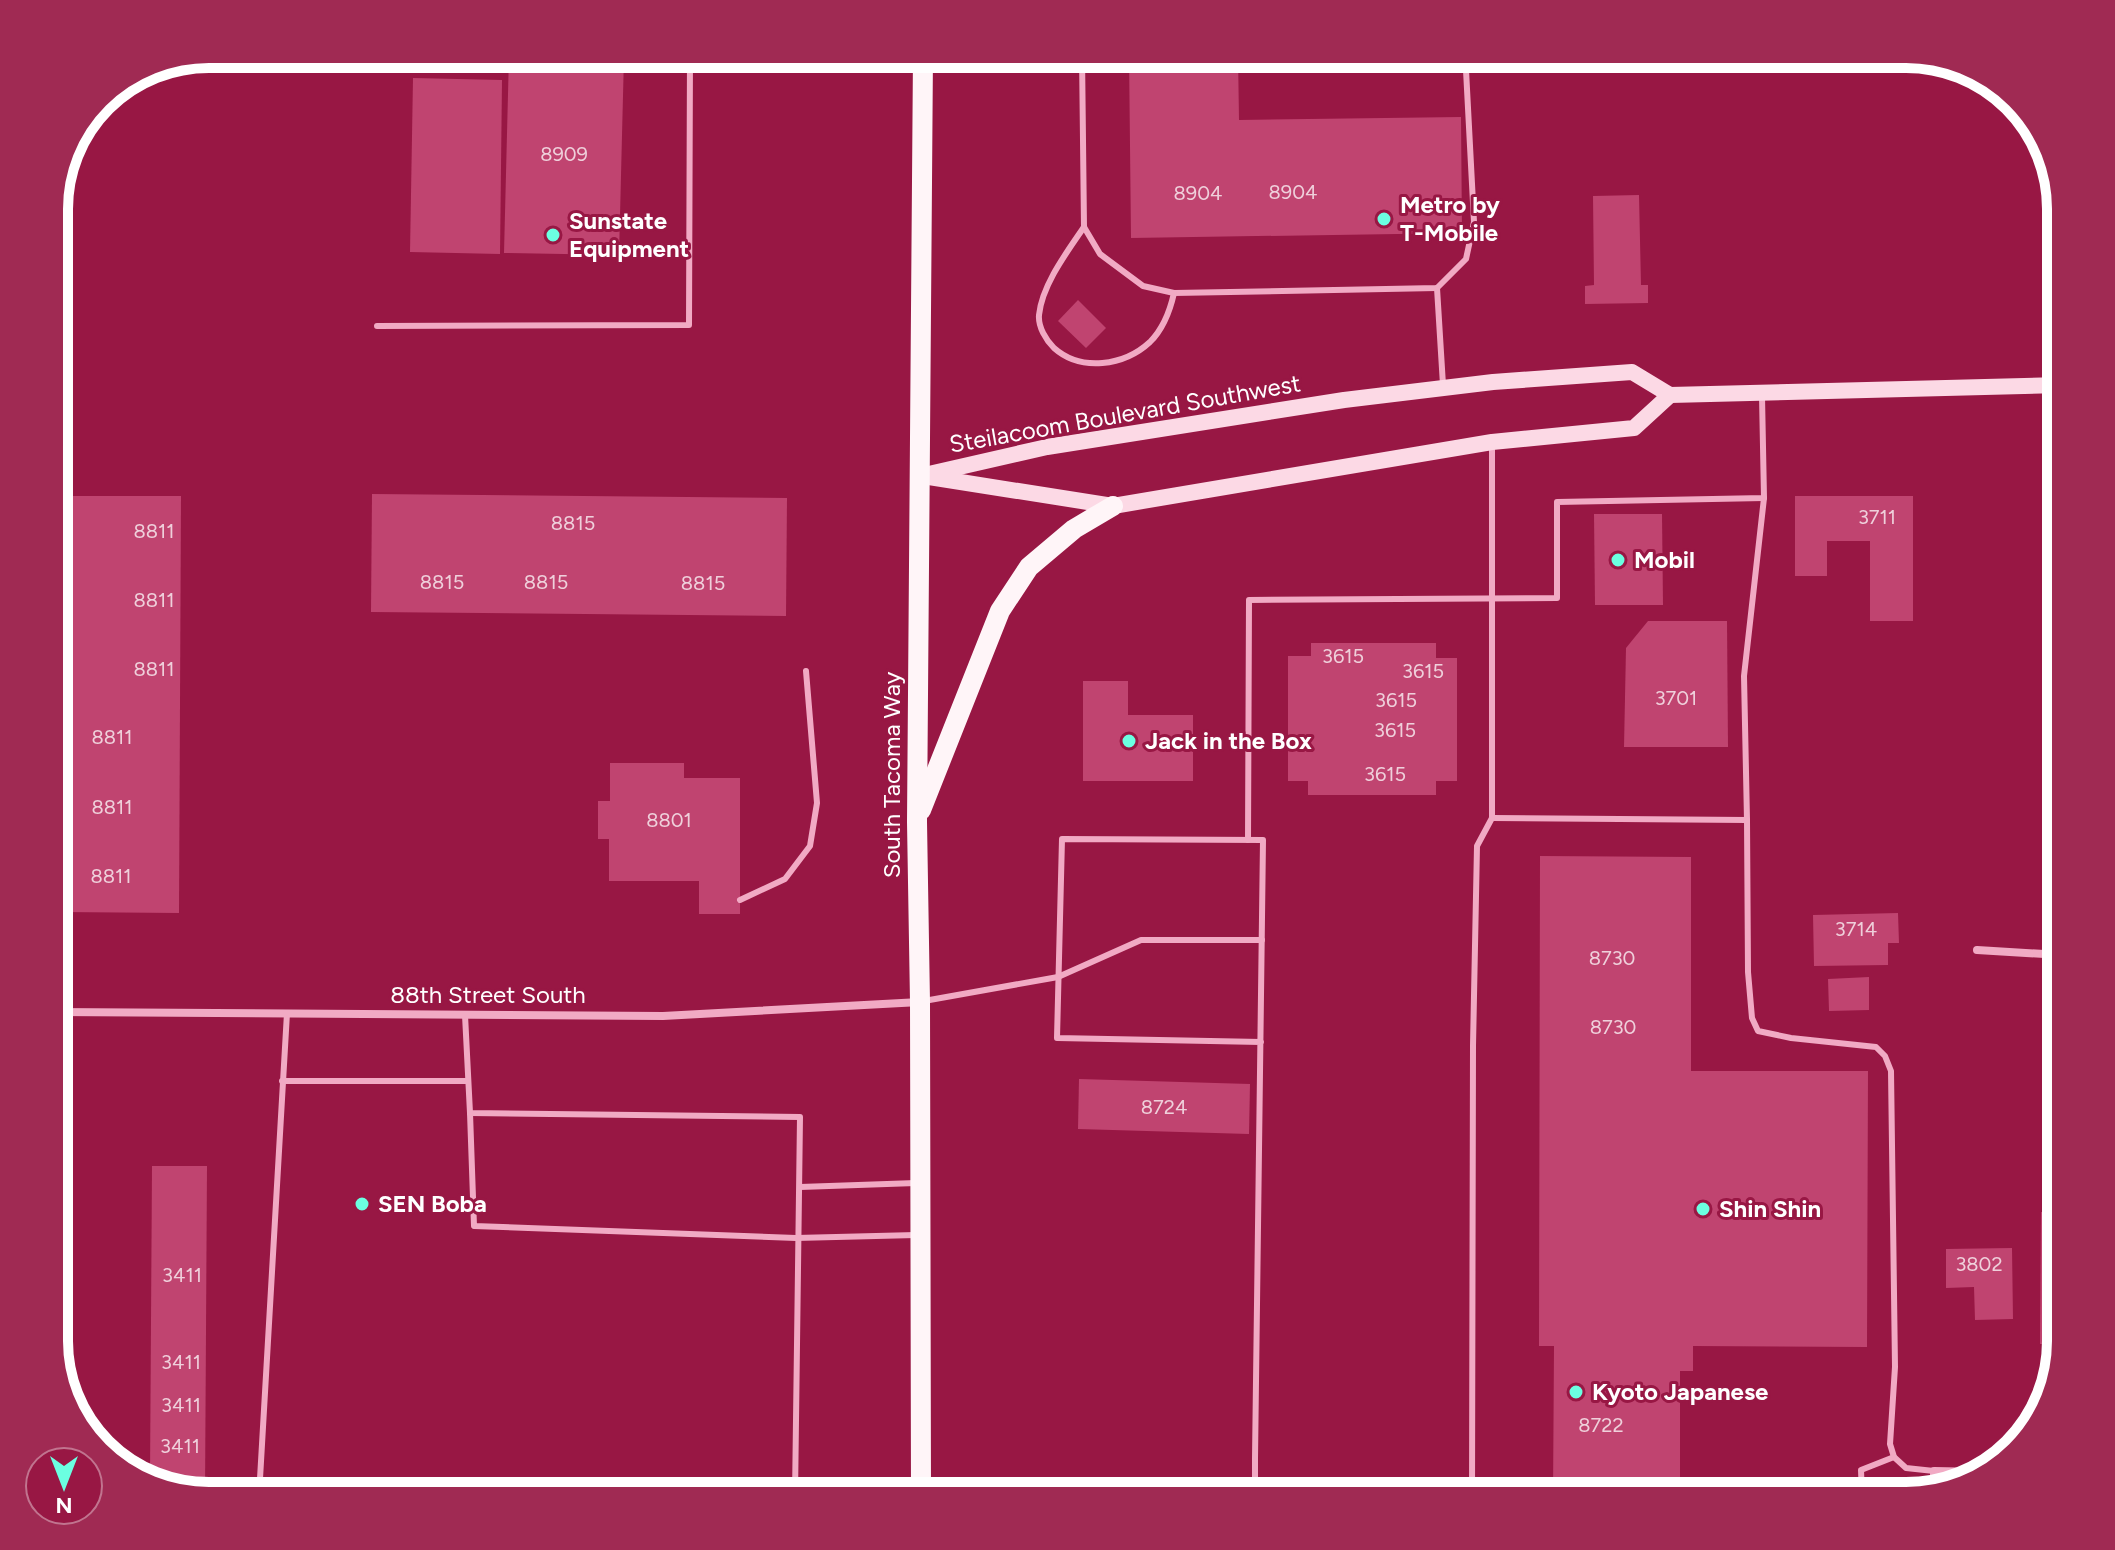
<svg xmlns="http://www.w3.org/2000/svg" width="2115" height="1550" font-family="Figtree,sans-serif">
	<rect width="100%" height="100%" fill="#981744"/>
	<g fill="#c04470">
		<polygon points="509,54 624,56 619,255 504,253"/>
		<polygon points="1129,54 1238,54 1239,120 1461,117 1462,233 1131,238"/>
		<polygon points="413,78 502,80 500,254 410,252"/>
		<polygon points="1639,195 1641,285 1648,285 1648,303 1585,304 1585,286 1594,285 1593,196"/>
		<polygon points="1078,300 1106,328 1086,348 1058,321"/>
		<polygon points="372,494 787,498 786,616 371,612"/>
		<polygon points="61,496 181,496 179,913 60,912"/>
		<polygon points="1795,496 1913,496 1913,621 1870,621 1870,541 1827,541 1827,576 1795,576"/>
		<polygon points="1594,514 1662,514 1663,605 1595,605"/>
		<polygon points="1648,621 1727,621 1728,747 1624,747 1626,648"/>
		<polygon points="1311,643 1436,643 1436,658 1457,658 1457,781 1436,781 1436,795 1308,795 1308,781 1288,781 1288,656 1311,656"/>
		<polygon points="1083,681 1128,681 1128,715 1193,715 1193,781 1083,781"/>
		<polygon points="610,763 684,763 684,778 740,778 740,914 699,914 699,881 609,881 609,839 598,839 598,801 610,801"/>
		<polygon points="1540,856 1691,857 1691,1071 1868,1071 1867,1347 1693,1346 1693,1371 1680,1371 1680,1496 1553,1496 1554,1346 1539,1346"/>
		<polygon points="1898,913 1899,943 1888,943 1888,965 1814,966 1813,915"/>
		<polygon points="1869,977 1869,1010 1829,1011 1828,979"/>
		<polygon points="1079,1079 1250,1084 1249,1134 1078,1129"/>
		<polygon points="152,1166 207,1166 205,1495 150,1476"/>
		<polygon points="2041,1212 2061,1213 2060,1344 2040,1344"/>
		<polygon points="2012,1248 2013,1319 1975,1320 1974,1287 1946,1288 1946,1249"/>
	</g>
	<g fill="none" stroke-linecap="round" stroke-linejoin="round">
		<g stroke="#f1aac4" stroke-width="6">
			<polyline points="1082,54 1084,227 1100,254 1143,286 1174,293 1437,288 1466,259 1474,222 1466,70 1455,54"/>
			<path d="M1084,227C1067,252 1042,285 1039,315C1038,327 1046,340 1054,348C1081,372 1124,366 1150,342C1164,328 1170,311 1174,293"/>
			<polyline points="1437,288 1443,385"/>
			<polyline points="377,326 689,325 690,54"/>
			<polyline points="1492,818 1747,820 1748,972 1752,1018 1758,1031 1791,1038 1876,1047 1885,1056 1891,1071 1895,1367 1890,1444 1894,1457 1906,1468 1934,1471"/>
			<polyline points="1747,820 1744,676 1764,498"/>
			<polyline points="1248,840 1249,600 1557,598 1557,502 1764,498 1762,396"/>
			<polyline points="740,900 785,879 810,846 817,803 806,671"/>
			<polyline points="924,1001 1058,977 1141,940 1262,940"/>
			<polyline points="465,1015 470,1113 800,1117 795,1496"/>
			<polyline points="282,1081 468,1081"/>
			<polyline points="470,1113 474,1226 796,1238 916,1235"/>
			<polyline points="54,1161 58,1182 57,1359"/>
			<polyline points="800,1187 916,1183"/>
			<polyline points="259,1496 287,1013"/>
			<polyline points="1255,1496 1255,1459 1263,840 1062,839 1057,1038 1261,1042"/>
			<polyline points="1472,1496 1473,1046 1477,846 1492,818 1492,444"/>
			<polyline points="1862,1496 1861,1470 1894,1457"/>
		</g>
		<g stroke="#f1aac4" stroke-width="8">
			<polyline points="1977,950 2061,955"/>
			<polyline points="54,1012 663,1016 920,1002"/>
			<polyline points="1934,1489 1934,1471 1985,1472"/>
		</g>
		<g stroke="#fcd9e5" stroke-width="16">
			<polyline points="920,476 1047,447 1344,400 1493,382 1632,372 1670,395 2061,385"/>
			<polyline points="929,477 1113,506 1492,442 1634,428 1670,395"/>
		</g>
		<g stroke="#fff5f8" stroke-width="20">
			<polyline points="921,810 1000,611 1029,567 1074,529 1113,506"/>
			<polyline points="921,1496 920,1002 917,822 923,54"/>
		</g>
	</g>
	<g fill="#6bffe1" stroke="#981744" stroke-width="3">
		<circle cx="1384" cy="219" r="8"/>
		<circle cx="553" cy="235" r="8"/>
		<circle cx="1618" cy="560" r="8"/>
		<circle cx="1129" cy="741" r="8"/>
		<circle cx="362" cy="1204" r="8"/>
		<circle cx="1703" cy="1209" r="8"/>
		<circle cx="1576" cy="1392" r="8"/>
	</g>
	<g text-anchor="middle" stroke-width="6" stroke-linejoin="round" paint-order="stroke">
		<g font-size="20" fill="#efd0db">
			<text x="564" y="161">8909</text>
			<text x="1293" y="199">8904</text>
			<text x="1198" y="200">8904</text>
			<text x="1877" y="524">3711</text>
			<text x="573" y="530">8815</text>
			<text x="154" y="538">8811</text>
			<text x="442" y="589">8815</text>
			<text x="546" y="589">8815</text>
			<text x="703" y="590">8815</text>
			<text x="154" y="607">8811</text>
			<text x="1343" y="663">3615</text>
			<text x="154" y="676">8811</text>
			<text x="1423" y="678">3615</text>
			<text x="1676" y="705">3701</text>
			<text x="1396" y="707">3615</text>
			<text x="1395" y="737">3615</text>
			<text x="112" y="744">8811</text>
			<text x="1385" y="781">3615</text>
			<text x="112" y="814">8811</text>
			<text x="669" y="827">8801</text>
			<text x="111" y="883">8811</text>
			<text x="1856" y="936">3714</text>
			<text x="1612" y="965">8730</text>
			<text x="1613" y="1034">8730</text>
			<text x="1164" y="1114">8724</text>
			<text x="1979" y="1271">3802</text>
			<text x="182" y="1282">3411</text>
			<text x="181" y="1369">3411</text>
			<text x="181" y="1412">3411</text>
			<text x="1601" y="1432">8722</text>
			<text x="180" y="1453">3411</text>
		</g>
		<g font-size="24" font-weight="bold" fill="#fff" stroke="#981744" text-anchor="start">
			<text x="1400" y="213">Metro by<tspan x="1400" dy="28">T-Mobile</tspan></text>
			<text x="569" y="229">Sunstate<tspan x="569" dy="28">Equipment</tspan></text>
			<text x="1634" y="568">Mobil</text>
			<text x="1145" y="749">Jack in the Box</text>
			<text x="378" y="1212">SEN Boba</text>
			<text x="1719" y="1217">Shin Shin</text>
			<text x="1592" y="1400">Kyoto Japanese</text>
		</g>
		<g font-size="24" fill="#fff" stroke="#981744">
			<text transform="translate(1125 414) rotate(-10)" y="8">Steilacoom Boulevard Southwest</text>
			<text transform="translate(892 775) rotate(-90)" y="8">South Tacoma Way</text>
			<text x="488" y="1003">88th Street South</text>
		</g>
	</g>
	<path d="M0 0H2115V1550H0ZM209 68H1906A141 141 0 0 1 2047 209V1341A141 141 0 0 1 1906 1482H209A141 141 0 0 1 68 1341V209A141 141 0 0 1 209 68Z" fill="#a02a53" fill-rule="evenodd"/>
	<path fill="none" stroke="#fff" stroke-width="10" d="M209 68H1906A141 141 0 0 1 2047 209V1341A141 141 0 0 1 1906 1482H209A141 141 0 0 1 68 1341V209A141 141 0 0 1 209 68Z"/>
	<g transform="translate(64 1486) rotate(180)"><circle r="38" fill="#981744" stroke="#c1748f" stroke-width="2"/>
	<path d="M0-6L14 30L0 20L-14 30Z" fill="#6bffe1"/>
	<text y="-12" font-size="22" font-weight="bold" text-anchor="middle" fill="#ffffff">N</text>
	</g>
</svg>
